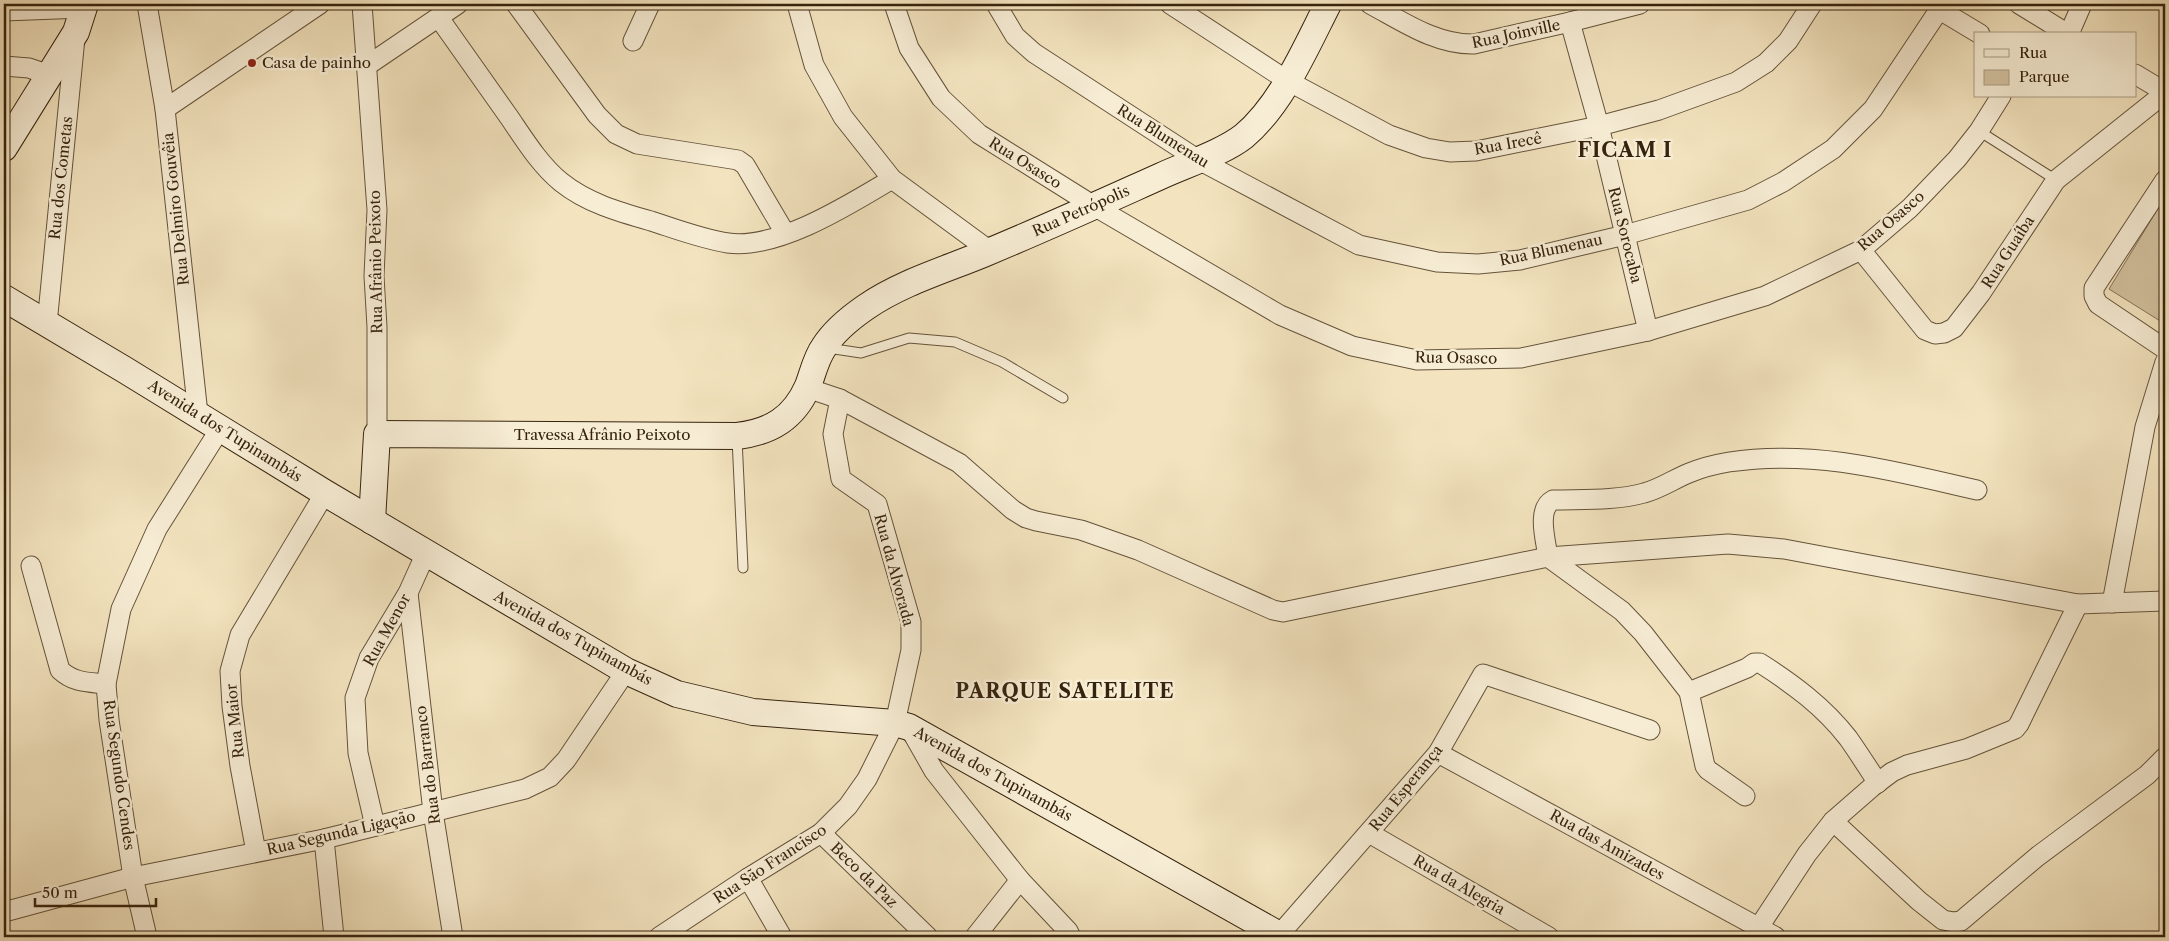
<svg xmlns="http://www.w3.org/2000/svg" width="2169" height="941" font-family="'Libre Caslon Text',serif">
	<rect width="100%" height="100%" fill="#f3e4bf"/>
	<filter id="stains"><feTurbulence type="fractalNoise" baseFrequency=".004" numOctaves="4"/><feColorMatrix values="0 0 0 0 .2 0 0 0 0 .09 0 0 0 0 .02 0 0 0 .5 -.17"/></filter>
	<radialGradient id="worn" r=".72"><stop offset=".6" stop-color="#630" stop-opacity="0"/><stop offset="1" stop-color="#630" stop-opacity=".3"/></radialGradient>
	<polygon fill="#d3c3a1" stroke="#847357" points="2165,197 2165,324 2109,289"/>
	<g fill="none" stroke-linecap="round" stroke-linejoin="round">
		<g stroke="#65533a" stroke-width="11">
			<g id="lane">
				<polyline points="1979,131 2056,180"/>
				<polyline points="828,348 861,353 909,338 955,342 1002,362 1063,398"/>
				<polyline points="737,438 743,568"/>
			</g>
		</g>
		<g stroke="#65533a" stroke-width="21">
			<g id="street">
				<polyline points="147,4 165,109 198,414"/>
				<polyline points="362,4 377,210 374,276 377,327 377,434"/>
				<polyline points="516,4 597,115 616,134 637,144 738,160 745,165 785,233"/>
				<polyline points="797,4 814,65 843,117 892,179 990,251"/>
				<polyline points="894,4 909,48 941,98 979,134 1094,206 1280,315 1352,346 1417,360 1521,358 1648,331 1765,296 1861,250 1910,208 1957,159 1979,131 2001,96"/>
				<polyline points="996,4 1015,36 1034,53 1197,159 1359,245 1437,262 1478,264 1520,260 1625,235 1748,200 1783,182 1833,149 1873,109 1943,4"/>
				<polyline points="1170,4 1288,81 1389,135 1426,148 1450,152 1476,151 1599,126 1659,110 1736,82 1766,63 1788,41 1812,4"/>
				<path d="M1370,4C1402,21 1436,45 1474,44L1570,22L1640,4"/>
				<polyline points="2019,4 2068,34"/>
				<polyline points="1940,10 1980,34"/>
				<polyline points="4,11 83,8"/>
				<path d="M439,18C462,51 486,84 509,117C524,139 540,165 561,182C587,203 619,212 651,221C676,229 702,239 728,243C778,250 850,204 892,179"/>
				<polyline points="1570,22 1599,126 1648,331"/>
				<polyline points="2069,34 2082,4"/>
				<polyline points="633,41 650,4"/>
				<polyline points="368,65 458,4"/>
				<polyline points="4,66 29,68 49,75"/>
				<polyline points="2135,74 2165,92"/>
				<polyline points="165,109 320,4"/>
				<polyline points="2165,180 2094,288 2094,296 2098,304 2165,349"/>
				<polyline points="1861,250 1925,330 1935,334 1944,333 1954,328 1981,293 2056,180 2165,93"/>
				<polyline points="47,324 75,38"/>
				<polyline points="807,388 840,399 959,463 1013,510 1026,518 1036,521 1081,530 1138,550 1273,610 1283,612 1548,557 1728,544 1784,549 2078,604 2165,601"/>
				<path d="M31,566L60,670C74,683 88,682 106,684"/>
				<polyline points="408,593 433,812 453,937"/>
				<polyline points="2112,603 2145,427 2165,362"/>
				<path d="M1689,692L1747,668L1754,663H1760C1793,684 1824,707 1848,738C1858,752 1868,768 1878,783"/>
				<polyline points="909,727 934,771 1020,880 1068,931 1071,937"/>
				<polyline points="1438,753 1776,937"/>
				<path d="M1745,796L1708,770L1705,766L1689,692L1643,633L1622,611L1548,557C1546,541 1536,509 1553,500C1582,499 1615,501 1644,493C1660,489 1674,479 1689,473C1701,468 1717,464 1729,462C1815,449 1894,471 1977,490"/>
				<polyline points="1833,821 1919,901 1943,920 1954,922 1961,921 2038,856 2147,775 2165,757"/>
				<polyline points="375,826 358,753 355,698 369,658 408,593 426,553"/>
				<polyline points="821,833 928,937"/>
				<polyline points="1369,833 1549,937"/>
				<polyline points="324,839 334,937"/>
				<polyline points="256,852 240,766 232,706 230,671 240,635 325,493"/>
				<polyline points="748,878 782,937"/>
				<polyline points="4,912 133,877 324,839 525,789 550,777 566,760 626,671"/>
				<polyline points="1759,927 1807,854 1833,821 1872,787 1892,772 1907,765 1966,749 2015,729 2019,724 2078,604"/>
				<polyline points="1279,935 1438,753 1483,674 1650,730"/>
				<polyline points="147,937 133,877 109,720 106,684 121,609 157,529 220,429"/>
				<polyline points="659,937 748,878 821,833 848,806 867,779 895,723 911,650 911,622 877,504 841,479 833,434 840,399"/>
				<polyline points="975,937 1020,880"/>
			</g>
		</g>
		<g stroke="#36230d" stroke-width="28">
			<g id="secondary">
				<polyline points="4,148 76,32 85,4"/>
				<polyline points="4,298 125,370 325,493 626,671 677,694 753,712 895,723 909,727 1283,937"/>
				<path d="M372,521L377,434L737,436C771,432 794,418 808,386C813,373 816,358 824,347C834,331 850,318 866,307C902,282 948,269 988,252C1046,228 1103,202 1161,176C1185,165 1224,152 1244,136C1282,104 1306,47 1328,4"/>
			</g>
		</g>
		<use href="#lane" stroke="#f7edd5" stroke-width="9"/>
		<use href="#street" stroke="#f7edd5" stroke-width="19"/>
		<use href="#secondary" stroke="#f7edd5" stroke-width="26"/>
	</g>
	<circle fill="#8f2418" stroke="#f7edd5" stroke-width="2" cx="252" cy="63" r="5"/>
	<g text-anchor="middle" stroke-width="5" stroke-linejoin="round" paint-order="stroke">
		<g font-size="15" fill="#36230d" stroke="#f7edd5">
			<text transform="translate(1516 34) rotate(-12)" y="5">Rua Joinville</text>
			<text transform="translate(1163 136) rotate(32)" y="5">Rua Blumenau</text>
			<text transform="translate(1508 144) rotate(-10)" y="5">Rua Irecê</text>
			<text transform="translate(1025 163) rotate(32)" y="5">Rua Osasco</text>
			<text transform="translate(61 178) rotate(-84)" y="5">Rua dos Cometas</text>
			<text transform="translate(176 209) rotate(-96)" y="5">Rua Delmiro Gouvêia</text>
			<text transform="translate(1081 211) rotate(-24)" y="5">Rua Petrópolis</text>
			<text transform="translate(1891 221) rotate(-41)" y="5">Rua Osasco</text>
			<text transform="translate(1625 235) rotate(76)" y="5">Rua Sorocaba</text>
			<text transform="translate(1551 250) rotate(-12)" y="5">Rua Blumenau</text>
			<text transform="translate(2008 252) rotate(-57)" y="5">Rua Guaíba</text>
			<text transform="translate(376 262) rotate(-91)" y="5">Rua Afrânio Peixoto</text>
			<text transform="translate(1456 358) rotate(1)" y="5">Rua Osasco</text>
			<text transform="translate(225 431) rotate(32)" y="5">Avenida dos Tupinambás</text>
			<text x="602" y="440">Travessa Afrânio Peixoto</text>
			<text transform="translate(894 570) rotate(75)" y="5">Rua da Alvorada</text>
			<text transform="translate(387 630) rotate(-61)" y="5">Rua Menor</text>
			<text transform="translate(573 638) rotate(29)" y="5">Avenida dos Tupinambás</text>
			<text transform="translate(235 721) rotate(-96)" y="5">Rua Maior</text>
			<text transform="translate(428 765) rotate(-97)" y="5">Rua do Barranco</text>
			<text transform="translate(993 774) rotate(29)" y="5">Avenida dos Tupinambás</text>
			<text transform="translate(119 775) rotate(82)" y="5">Rua Segundo Cendes</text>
			<text transform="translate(1406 788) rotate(-51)" y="5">Rua Esperança</text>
			<text transform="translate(341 833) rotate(-13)" y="5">Rua Segunda Ligação</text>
			<text transform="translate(1607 845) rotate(29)" y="5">Rua das Amizades</text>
			<text transform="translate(770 864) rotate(-33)" y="5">Rua São Francisco</text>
			<text transform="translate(864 875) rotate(44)" y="5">Beco da Paz</text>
			<text transform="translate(1459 885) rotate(30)" y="5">Rua da Alegria</text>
		</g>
		<g font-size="15" fill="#36230d" stroke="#f7edd5" text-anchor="start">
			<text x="262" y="68">Casa de painho</text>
		</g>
		<g font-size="20" font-weight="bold" letter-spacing="1" fill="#36230d" stroke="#f7edd5">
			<text x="1625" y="157">FICAM I</text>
			<text x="1065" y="698">PARQUE SATELITE</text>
		</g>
	</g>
	<rect width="2169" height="941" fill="none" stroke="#f3e4bf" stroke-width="20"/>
	<rect x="5" y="5" width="2159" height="931" fill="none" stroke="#36230d" stroke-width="2.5"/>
	<rect x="10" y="10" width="2149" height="921" fill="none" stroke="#36230d"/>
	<rect x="1974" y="32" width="162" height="65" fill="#f7edd5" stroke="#aa9c85"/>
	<rect x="1984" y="49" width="25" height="8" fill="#f7edd5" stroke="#aa9c85"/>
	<text x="2019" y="58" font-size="15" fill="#36230d">Rua</text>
	<rect x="1984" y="70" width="25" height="15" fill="#d3c3a1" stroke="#aa9c85"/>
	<text x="2019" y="82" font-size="15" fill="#36230d">Parque</text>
	<path d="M35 898v8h121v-8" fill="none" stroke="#36230d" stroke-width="2.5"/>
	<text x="42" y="898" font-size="15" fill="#36230d" stroke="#f7edd5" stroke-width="4" paint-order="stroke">50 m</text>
	<rect width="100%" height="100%" filter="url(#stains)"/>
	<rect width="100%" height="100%" fill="url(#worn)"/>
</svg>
